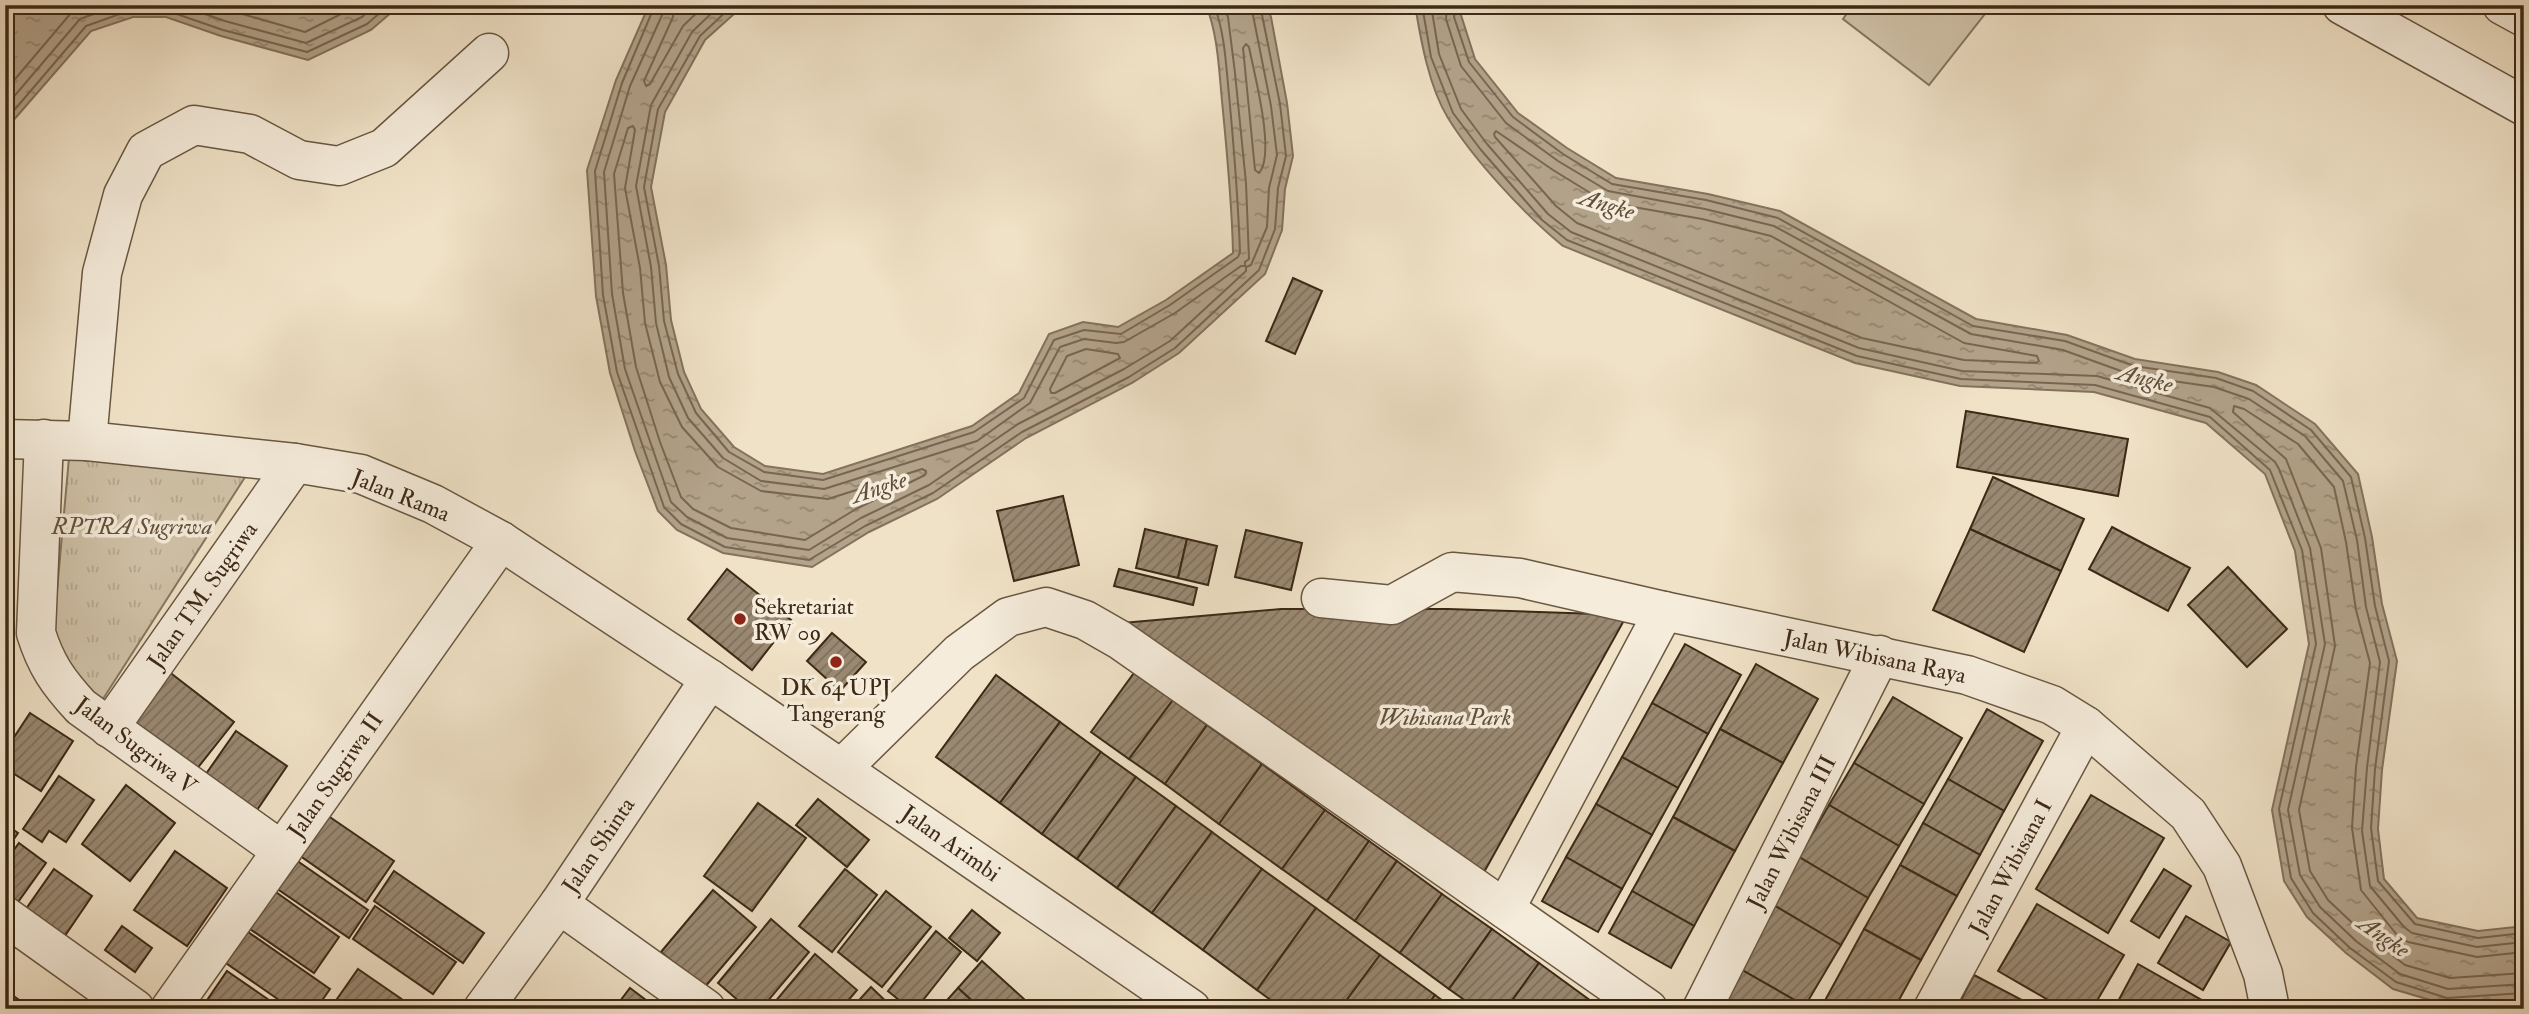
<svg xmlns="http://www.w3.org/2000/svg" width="2529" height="1014" font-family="'IM FELL Double Pica',serif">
	<defs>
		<pattern id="park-tufts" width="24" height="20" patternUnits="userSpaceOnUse" patternTransform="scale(1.75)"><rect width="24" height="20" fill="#d1c3a9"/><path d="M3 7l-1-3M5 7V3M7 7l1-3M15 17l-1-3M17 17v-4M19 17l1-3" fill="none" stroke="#b4a891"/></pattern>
		<pattern id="water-ripples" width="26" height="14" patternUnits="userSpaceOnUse" patternTransform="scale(1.75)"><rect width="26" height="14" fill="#b3a38b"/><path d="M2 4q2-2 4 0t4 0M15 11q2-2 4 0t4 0" fill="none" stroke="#938571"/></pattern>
		<pattern id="building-hatch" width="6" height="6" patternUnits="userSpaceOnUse" patternTransform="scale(1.75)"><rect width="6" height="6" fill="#9a8972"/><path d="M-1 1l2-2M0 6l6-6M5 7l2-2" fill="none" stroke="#7f705d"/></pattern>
	</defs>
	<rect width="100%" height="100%" fill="#f0e2c7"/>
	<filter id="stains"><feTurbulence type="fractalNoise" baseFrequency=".00286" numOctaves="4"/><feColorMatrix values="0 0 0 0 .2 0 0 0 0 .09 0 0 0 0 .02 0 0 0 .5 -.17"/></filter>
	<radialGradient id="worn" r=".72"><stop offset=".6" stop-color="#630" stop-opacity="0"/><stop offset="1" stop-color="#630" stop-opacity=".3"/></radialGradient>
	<polygon fill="url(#park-tufts)" stroke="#867660" stroke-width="2" points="70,447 247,474 103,699 50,668"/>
	<polygon fill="#d1c3a9" stroke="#867660" stroke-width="2" points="1853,5 1992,5 1929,85 1843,19"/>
	<g fill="url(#water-ripples)" stroke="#83725c" stroke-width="2">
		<polygon points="5,5 400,5 371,30 308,60 221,36 166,17 133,17 91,31 5,130"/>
		<path d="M649,5H744L705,40L665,112L651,187L666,265L671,320L684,372L701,409L734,447L765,466L823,474L972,426L1019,393L1049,334L1083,322L1118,327L1166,300L1233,253C1232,202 1227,152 1222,101C1219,70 1218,35 1206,5H1266L1271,17L1287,103L1293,156L1285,189L1282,230L1265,274L1179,353L1132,383L1026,438L937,499L869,532L812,567L723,553L677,530L658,511L635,451L610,373L596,296L587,170L616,80Z"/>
		<path d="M1415,5H1463L1461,15L1475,59L1518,113L1567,148L1616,178L1708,194L1780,211L1976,319L2067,335L2135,359L2218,372L2256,385L2315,424L2358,474L2372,537L2382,604L2397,661L2382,770L2378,829L2384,879L2417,918L2478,931L2524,926V999L2447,1005L2393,989L2346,953L2307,917L2284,881L2272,810L2309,644L2295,551L2265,474L2206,423L2094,392L1960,386L1855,363L1563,246C1525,215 1474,160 1448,118C1429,87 1421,41 1415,5Z"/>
	</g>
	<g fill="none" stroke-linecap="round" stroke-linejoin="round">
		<g stroke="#786650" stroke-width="2">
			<polyline points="179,5 225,21 306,43 362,17 375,5"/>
			<polyline points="211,5 305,32 359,5"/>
			<polyline points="655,5 622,83 595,171 603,295 617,372 664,507 681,524 725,547 809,560 865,526 933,493 1022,432 1129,377 1175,348 1259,270 1275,229 1278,188 1286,156 1280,104 1260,5"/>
			<polyline points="664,5 663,13 630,86 604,172 612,294 625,369 671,502 687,517 727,538 809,550 861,518 929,485 1018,424 1124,369 1170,341 1246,271 1246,267 1251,265 1267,227 1269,188 1277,155 1271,106 1251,5"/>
			<polyline points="674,5 673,17 644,81 646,86 650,84 683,26 705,5"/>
			<polyline points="720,5 692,32 651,105 636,186 651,267 656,323 669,377 688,418 723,458 761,481 824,489 977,441 1030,403 1060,347 1084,339 1116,343 1124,342 1175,313 1241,266 1245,266 1245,262 1249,259 1246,183 1235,73 1228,17 1223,5"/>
			<path d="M733,5L700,36L658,109L644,187L659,266L664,321L678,374L696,413L729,452L764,472L823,480L974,432L1024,398L1054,340L1084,330L1121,334L1170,305L1238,257L1240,252C1238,199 1234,148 1229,95C1226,66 1225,33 1214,5"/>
			<polyline points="1422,5 1431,57 1453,113 1481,150 1542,220 1567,240 1857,356 1961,379 2095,385 2210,417 2270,470 2302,550 2316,644 2279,809 2291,878 2313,913 2350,948 2396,982 2447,998 2524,993"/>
			<polyline points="1431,5 1439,54 1461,109 1487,144 1548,214 1571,232 1859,348 1962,371 2097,376 2210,408 2275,462 2279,469 2310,548 2325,644 2288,810 2300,875 2320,907 2356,941 2400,974 2448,989 2524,984"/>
			<polyline points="1447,5 1446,19 1461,66 1506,123 1558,161 1608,191 1705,209 1774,226 1971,334 2063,350 2132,375 2214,387 2249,399 2305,436 2343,481 2357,540 2366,607 2380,662 2367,768 2362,831 2370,886 2404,927 2412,933 2477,947 2524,942"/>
			<polyline points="1456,5 1454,17 1469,62 1513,117 1563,154 1612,184 1706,200 1778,218 1973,326 2065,341 2134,366 2216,378 2253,391 2311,430 2351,477 2365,538 2375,606 2389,661 2375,769 2371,828 2378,881 2415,924 2478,938 2524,933"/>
			<path d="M1246,44L1249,47C1254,73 1276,154 1259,173L1255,170L1243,48Z"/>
			<polyline points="5,91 71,13 84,5"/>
			<polyline points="5,107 80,19 118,5"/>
			<polyline points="5,121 86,26 131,10 168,11 223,30 307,52 367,24 389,5"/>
			<polygon points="633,126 635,130 625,188 640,268 645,323 660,382 682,427 718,467 761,491 828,499 922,469 926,471 925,475 856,509 805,540 731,528 693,509 681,497 660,442 636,367 623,293 614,174 628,128"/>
			<polygon points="1496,131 1553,170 1605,202 1702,219 1771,236 1964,343 2037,356 2039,361 2036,363 1964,360 1862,338 1577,223 1556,206 1495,137 1494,134"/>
			<polygon points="1086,349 1118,354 1120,358 1055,393 1051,393 1050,389 1067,356"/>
			<polyline points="2524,952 2477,957 2408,942 2397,935 2361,890 2352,828 2356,767 2370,663 2356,610 2346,542 2334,487 2298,444 2244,409 2234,406 2233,412 2286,459 2321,548 2335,646 2299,810 2310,871 2328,900 2363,933 2405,965 2450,978 2524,973"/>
		</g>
	</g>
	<g fill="url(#building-hatch)" stroke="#3c2916" stroke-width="2">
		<polygon points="1293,278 1322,291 1295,354 1266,341"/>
		<polygon points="1966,411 2128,439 2118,496 1957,467"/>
		<polygon points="1993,477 2084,519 2061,571 1970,529"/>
		<polygon points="1063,496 1079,565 1014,581 997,511"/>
		<polygon points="2112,527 2190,568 2168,611 2089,569"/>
		<polygon points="1145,529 1187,539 1178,578 1136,568"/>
		<polygon points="1970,529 2061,571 2024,652 1933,610"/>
		<polygon points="1246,530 1302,543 1291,590 1235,577"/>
		<polygon points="1187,539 1217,546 1208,585 1178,578"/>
		<polygon points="2228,567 2287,629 2247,667 2188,605"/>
		<polygon points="727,569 791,620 752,670 688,619"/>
		<polygon points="1119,569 1197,588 1193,605 1114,586"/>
		<polygon points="1281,609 1448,609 1627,615 1483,874 1122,623"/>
		<polygon points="832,633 866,662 840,691 807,661"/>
		<polygon points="1685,644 1741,675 1708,734 1652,703"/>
		<polygon points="1756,664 1818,699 1783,763 1720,729"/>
		<polygon points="168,671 234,722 192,775 126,724"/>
		<polygon points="1134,673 1173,700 1129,759 1091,732"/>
		<polygon points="996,675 1060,722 1000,803 936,757"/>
		<polygon points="1893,697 1962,738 1924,804 1854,763"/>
		<polygon points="1173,700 1207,725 1165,784 1129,759"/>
		<polygon points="1652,703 1708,734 1678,788 1622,757"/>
		<polygon points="1987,709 2043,741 2004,811 1948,779"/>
		<polygon points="30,713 73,741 41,791 5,768 5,751"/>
		<polygon points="1060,722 1101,752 1042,834 1000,803"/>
		<polygon points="1207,725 1262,764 1219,824 1165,784"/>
		<polygon points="1720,729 1783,763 1735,851 1673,817"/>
		<polygon points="236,731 287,766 253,816 201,781"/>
		<polygon points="1101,752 1136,777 1077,859 1042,834"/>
		<polygon points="1622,757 1678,788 1652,835 1596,804"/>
		<polygon points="1854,763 1924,804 1899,846 1829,805"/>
		<polygon points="1262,764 1325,810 1282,869 1219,824"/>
		<polygon points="59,776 94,800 66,842 49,831 42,842 23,829"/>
		<polygon points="1136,777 1176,806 1117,888 1077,859"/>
		<polygon points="1948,779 2004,811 1980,855 1923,823"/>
		<polygon points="126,785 175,823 130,881 82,844"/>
		<polygon points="2091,795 2164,838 2108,933 2036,889"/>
		<polygon points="818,799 869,840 847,867 796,825"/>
		<polygon points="758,803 806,838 752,911 704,876"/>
		<polygon points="1596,804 1652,835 1622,889 1566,857"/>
		<polygon points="1829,805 1899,846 1868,898 1799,857"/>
		<polygon points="1176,806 1212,832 1152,913 1117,888"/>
		<polygon points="1325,810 1369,841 1327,901 1282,869"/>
		<polygon points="324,813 394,861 366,902 296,853"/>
		<polygon points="1673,817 1735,851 1694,926 1632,891"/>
		<polygon points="1923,823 1980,855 1957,896 1900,865"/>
		<polygon points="5,824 18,833 5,852"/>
		<polygon points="1212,832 1262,869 1203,950 1152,913"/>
		<polygon points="1369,841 1397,861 1355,921 1327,901"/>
		<polygon points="19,843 46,863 18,902 5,893 5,862"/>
		<polygon points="175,851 227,888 187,946 134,910"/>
		<polygon points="1566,857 1622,889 1598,932 1542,901"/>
		<polygon points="1799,857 1868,898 1841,945 1772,904"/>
		<polygon points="296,860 368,910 349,938 276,888"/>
		<polygon points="1397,861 1442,894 1400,953 1355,921"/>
		<polygon points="1900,865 1957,896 1921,960 1864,929"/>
		<polygon points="54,869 92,896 60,943 21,916"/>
		<polygon points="845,869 877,895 832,952 799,926"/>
		<polygon points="1262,869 1316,908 1257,990 1203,950"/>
		<polygon points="2164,869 2191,886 2159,938 2131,921"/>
		<polygon points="394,871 484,933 463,963 374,901"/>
		<polygon points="273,890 339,937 314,973 247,927"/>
		<polygon points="713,890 756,927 704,988 661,952"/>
		<polygon points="886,891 931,927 882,987 838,952"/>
		<polygon points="1632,891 1694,926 1671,968 1609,933"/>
		<polygon points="1442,894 1492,929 1449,989 1400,953"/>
		<polygon points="1772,904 1841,945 1805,1006 1735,966"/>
		<polygon points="2037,904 2124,955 2092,1009 2064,1009 1998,971"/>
		<polygon points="375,906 456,962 433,994 353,939"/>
		<polygon points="1316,908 1380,955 1340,1009 1283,1009 1257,990"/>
		<polygon points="972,910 1000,933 977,961 949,938"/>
		<polygon points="2186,916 2231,942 2203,990 2158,963"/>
		<polygon points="771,919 809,952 761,1009 748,1009 718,983"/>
		<polygon points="122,926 152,948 135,972 105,950"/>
		<polygon points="241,927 330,989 316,1009 292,1009 220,959"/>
		<polygon points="1492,929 1539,963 1506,1009 1477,1009 1449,989"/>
		<polygon points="1864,929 1921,960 1894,1009 1827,1009 1822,1006"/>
		<polygon points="936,931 961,952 916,1009 910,1009 888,991"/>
		<polygon points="815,954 857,990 841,1009 769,1009"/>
		<polygon points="1380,955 1435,995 1425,1009 1340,1009"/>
		<polygon points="982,961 1024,999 1015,1009 981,1009 958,988"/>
		<polygon points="1539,963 1602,1009 1506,1009"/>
		<polygon points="2138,964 2214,1007 2213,1009 2118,1009 2115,1007"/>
		<polygon points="1735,966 1805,1006 1804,1009 1710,1009"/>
		<polygon points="358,969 416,1009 330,1009"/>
		<polygon points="227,971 282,1009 201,1009"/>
		<polygon points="1974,975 2037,1008 2037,1009 1956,1009"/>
		<polygon points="871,987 894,1009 851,1009"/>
		<polygon points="630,988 658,1009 614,1009"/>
		<polygon points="958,988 981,1009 939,1009"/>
		<polygon points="5,990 32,1009 5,1009"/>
		<polygon points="1435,995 1454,1009 1425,1009"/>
		<polygon points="1029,1001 1038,1009 1022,1009"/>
	</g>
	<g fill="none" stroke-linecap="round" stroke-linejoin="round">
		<g stroke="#695742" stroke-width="41">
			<g id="minor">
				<polyline points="2342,5 2524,106"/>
				<polyline points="2502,5 2524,17"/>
				<polyline points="5,439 87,441 295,463 361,474 433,504 501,541 710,679 1191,1009"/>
				<path d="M44,439L36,633C46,665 58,682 81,707L282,851"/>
				<polyline points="87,441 102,273 123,195 146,151 194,125 250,134 299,160 339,166 384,148 489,53"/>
				<polyline points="1321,598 1392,605 1452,572 1520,578 1664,611 1967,675 2052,705 2086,726 2188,814 2222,866 2263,974 2270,1009"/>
				<polyline points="109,728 295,463"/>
				<polyline points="842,768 959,653 1008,617 1046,607 1085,620 1120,640 1648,1009"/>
				<polyline points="559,904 706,1009"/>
				<polyline points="1505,909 1664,611"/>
				<polyline points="5,916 135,1009"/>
				<polyline points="170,1009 501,541"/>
				<polyline points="483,1009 559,904 710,679"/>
				<polyline points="1702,1009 1880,655"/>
				<polyline points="1933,1009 2086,726"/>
			</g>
		</g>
		<use href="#minor" stroke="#f5ecdb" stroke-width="38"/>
	</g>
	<g fill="#8f2418" stroke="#f5ecdb" stroke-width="2.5">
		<circle cx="740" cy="619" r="7"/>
		<circle cx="836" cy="662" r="7"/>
	</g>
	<g text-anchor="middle" stroke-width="7" stroke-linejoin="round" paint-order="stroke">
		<g font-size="23" fill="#3c2916" stroke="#f5ecdb">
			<text transform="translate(401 495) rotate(22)" y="8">Jalan Rama</text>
			<text transform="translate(202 595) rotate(-55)" y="8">Jalan TM. Sugriwa</text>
			<text transform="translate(1875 656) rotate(12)" y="8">Jalan Wibisana Raya</text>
			<text transform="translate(136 745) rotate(37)" y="8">Jalan Sugriwa V</text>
			<text transform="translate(335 775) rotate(-55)" y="8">Jalan Sugriwa II</text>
			<text transform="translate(1791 832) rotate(-63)" y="8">Jalan Wibisana III</text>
			<text transform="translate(951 843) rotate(35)" y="8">Jalan Arimbi</text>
			<text transform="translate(598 845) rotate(-56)" y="8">Jalan Shinta</text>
			<text transform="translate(2010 867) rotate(-62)" y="8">Jalan Wibisana I</text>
		</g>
		<g font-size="23" font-style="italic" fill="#61503b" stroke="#f5ecdb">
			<text x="132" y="534">RPTRA Sugriwa</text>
			<text x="1445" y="725">Wibisana Park</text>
		</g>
		<g font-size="23" fill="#3c2916" stroke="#f5ecdb" text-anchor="start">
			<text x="754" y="614">Sekretariat<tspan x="754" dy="26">RW 09</tspan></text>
			<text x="836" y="695" text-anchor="middle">DK 64 UPJ<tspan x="836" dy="26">Tangerang</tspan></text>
		</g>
		<g font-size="24" font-style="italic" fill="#604e39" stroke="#f5ecdb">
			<text transform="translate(1607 204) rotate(17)" y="8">Angke</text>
			<text transform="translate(2145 378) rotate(14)" y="8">Angke</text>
			<text transform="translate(879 487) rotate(-18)" y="8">Angke</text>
			<text transform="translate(2384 936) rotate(35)" y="8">Angke</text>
		</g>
	</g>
	<rect width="2529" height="1014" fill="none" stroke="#f0e2c7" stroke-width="28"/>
	<rect x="7" y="7" width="2515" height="1000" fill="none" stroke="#3c2916" stroke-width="3.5"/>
	<rect x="14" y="14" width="2501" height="986" fill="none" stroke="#3c2916" stroke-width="2"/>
	<rect width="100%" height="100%" filter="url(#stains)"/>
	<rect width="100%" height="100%" fill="url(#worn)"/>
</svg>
